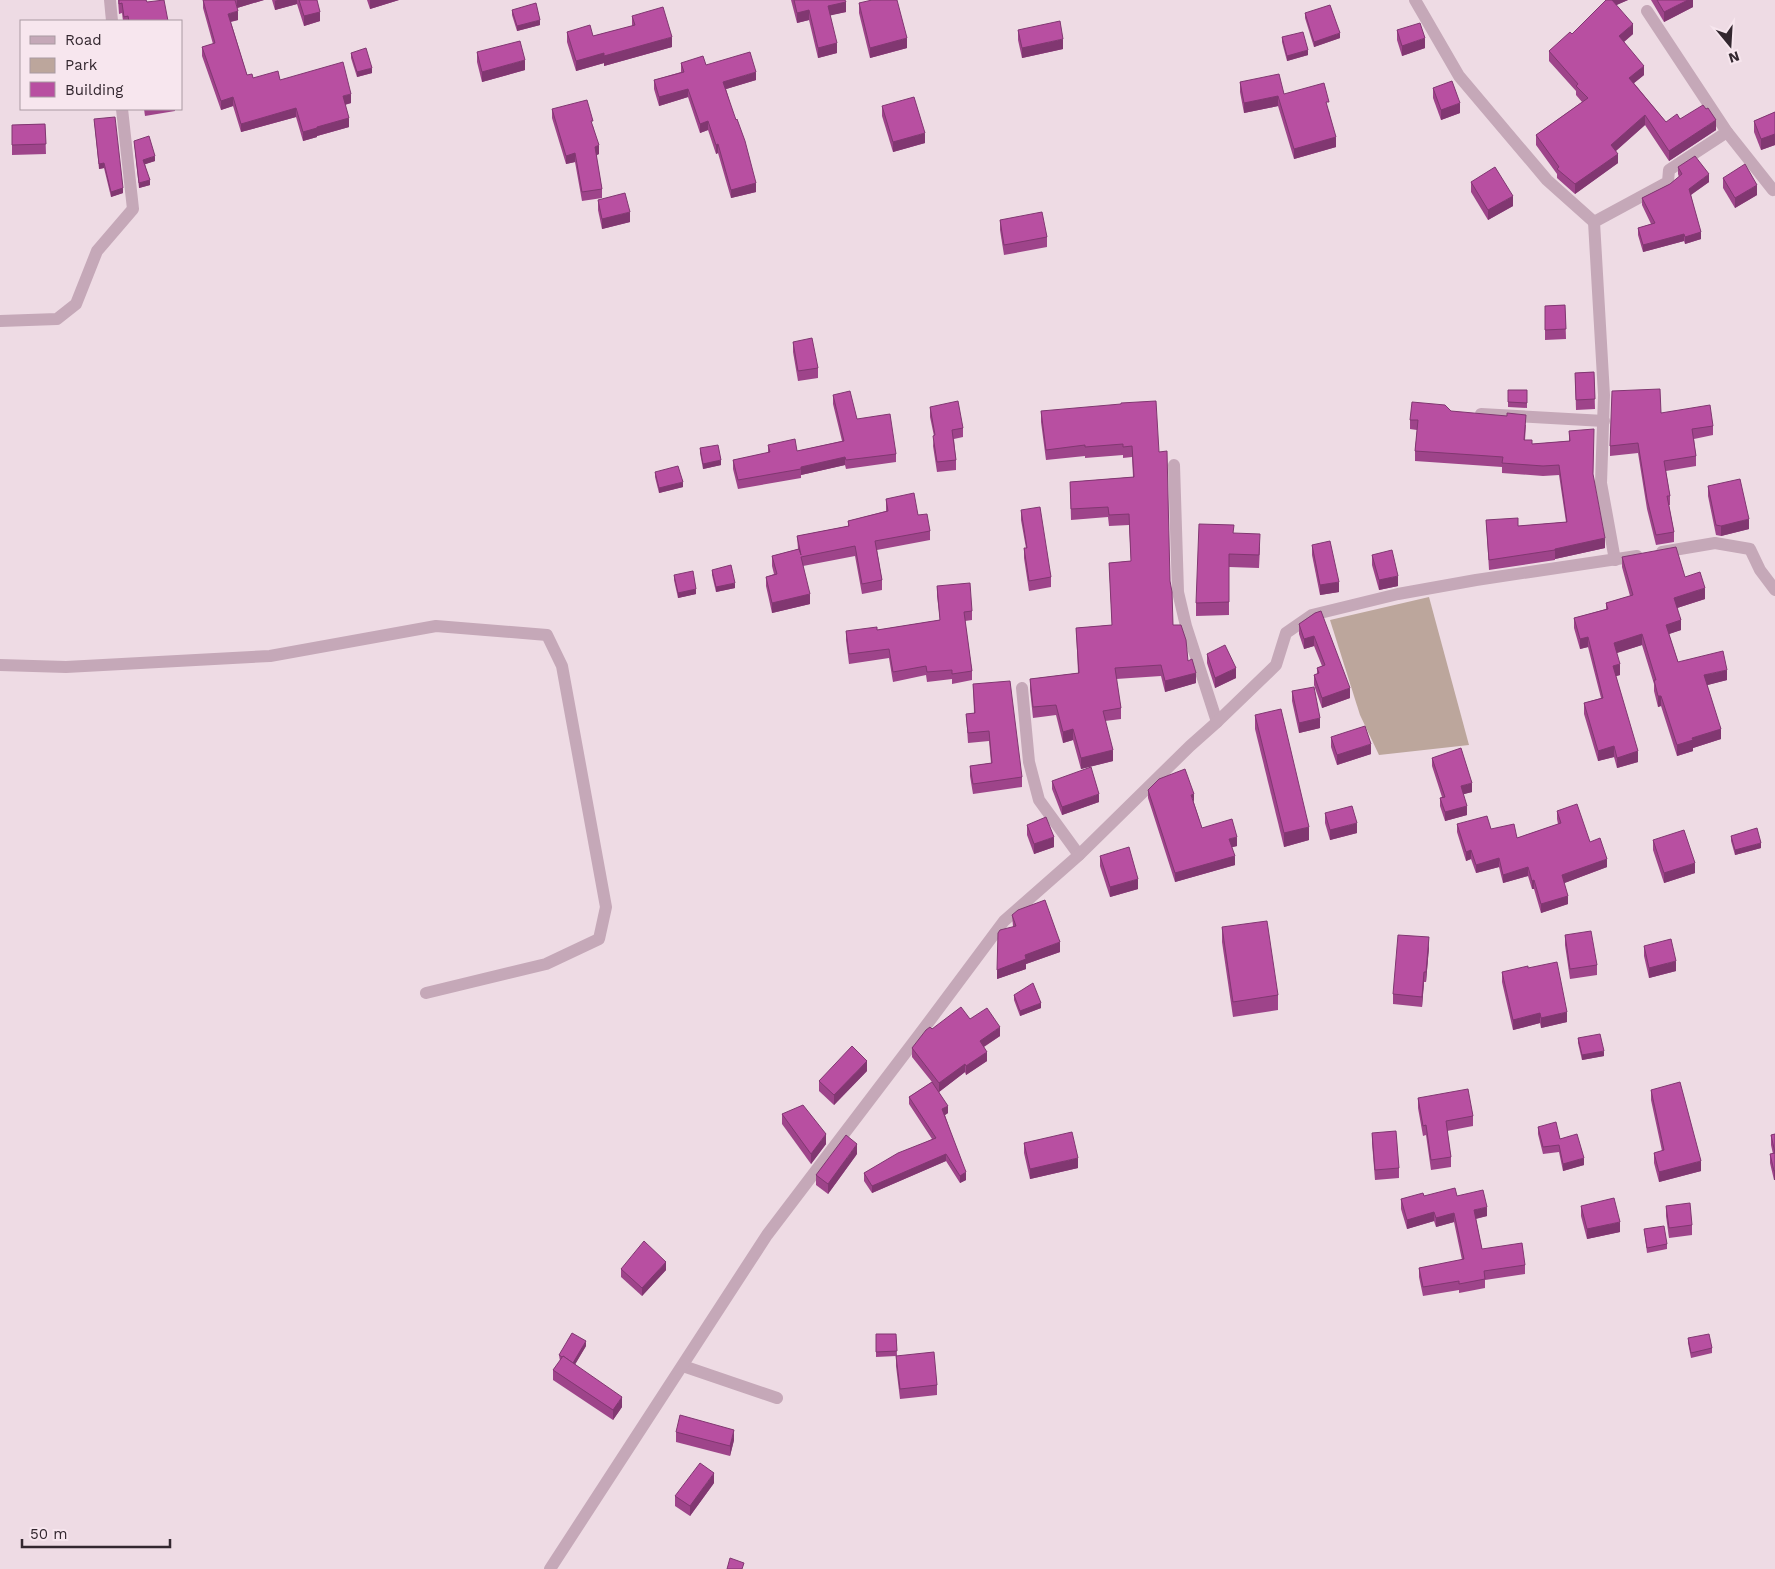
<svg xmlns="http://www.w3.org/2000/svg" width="1775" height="1569" font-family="'Work Sans',sans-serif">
	<rect width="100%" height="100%" fill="#eedbe4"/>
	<polygon fill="#bca69c" points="1429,597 1469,745 1379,755 1360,715 1330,620"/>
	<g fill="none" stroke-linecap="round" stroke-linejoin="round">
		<g stroke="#c5a8b8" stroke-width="12">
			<polyline points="110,0 112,21"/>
			<polyline points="1415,0 1459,76 1547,180 1594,222"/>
			<polyline points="1647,11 1727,132 1773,190 1775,189"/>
			<polyline points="0,321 57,319 76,304 97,251 133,209 122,109"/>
			<polyline points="1481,414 1604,421"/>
			<polyline points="1174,465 1178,592 1186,626 1217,722"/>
			<polyline points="1662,552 1715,543 1750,549 1760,570 1775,590"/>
			<polyline points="1615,560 1601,483 1604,395 1594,222 1668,182 1669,170 1727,132"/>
			<polyline points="0,665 66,667 270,656 436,626 547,635 562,666 606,907 599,939 546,964 426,993"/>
			<polyline points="1022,688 1029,762 1039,800 1079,855"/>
			<polyline points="683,1366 777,1398"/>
			<polyline points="550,1569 767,1235 919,1035 1004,921 1079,855 1190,746 1217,722 1276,665 1286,633 1312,615 1398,594 1476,580 1637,556"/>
		</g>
	</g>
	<g fill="#9e448a">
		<polygon points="118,0 146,0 147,2 168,21 123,21 122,13 119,14"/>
		<polygon points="203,0 238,20 231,22 247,75 253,78 280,80 351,103 345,105 349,127 317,136 317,137 303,141 296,117 241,132 233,106 221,110 202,56 202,47 213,44 203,8"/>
		<polygon points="235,0 264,0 237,8"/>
		<polygon points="272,0 317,0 320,21 304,26 297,4 275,10"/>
		<polygon points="367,0 399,0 370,9"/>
		<polygon points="791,0 845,0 846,12 830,15 837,53 818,58 809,20 797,23"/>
		<polygon points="1605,0 1628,0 1616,5 1633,34 1624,42 1644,75 1634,83 1666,122 1680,119 1716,130 1669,161 1645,125 1616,151 1618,163 1575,194 1557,178 1557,174 1536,145 1536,135 1582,102 1576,95 1576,91 1549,61 1549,51 1572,34 1606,1"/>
		<polygon points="1651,0 1693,0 1693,7 1664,22"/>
		<polygon points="859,3 907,48 870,58 859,13"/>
		<polygon points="512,10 540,25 517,31 512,15"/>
		<polygon points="1305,13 1340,38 1314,47 1305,18"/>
		<polygon points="632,16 672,47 604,66 604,63 576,71 567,42 567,32 593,36 632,26"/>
		<polygon points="1018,30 1063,49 1022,58 1018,40"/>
		<polygon points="1397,30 1425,48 1402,56 1397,40"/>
		<polygon points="1282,37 1308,55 1287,61 1282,42"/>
		<polygon points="477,52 525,70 482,82 477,62"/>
		<polygon points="351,53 372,73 357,77 351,58"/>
		<polygon points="681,63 706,65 756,80 726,89 756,192 731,198 718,153 716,154 708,130 700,133 688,97 659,106 654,89 654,80 681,72"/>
		<polygon points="1240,82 1284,94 1329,111 1336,147 1294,159 1278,106 1244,113 1240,92"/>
		<polygon points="1433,88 1460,113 1441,120 1433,98"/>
		<polygon points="882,106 925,143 893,152 882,116"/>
		<polygon points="144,109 175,109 175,111 145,116"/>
		<polygon points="552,109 593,126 599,154 596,155 602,189 602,198 582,201 575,162 566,164 552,118"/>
		<polygon points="1775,112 1775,145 1761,150 1754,132 1754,121"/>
		<polygon points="94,119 123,193 111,197 104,168 99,169"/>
		<polygon points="45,124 46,154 12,155 12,125"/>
		<polygon points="134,141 155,161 145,164 150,185 139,188"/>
		<polygon points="1678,167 1709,182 1691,195 1701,239 1685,244 1684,241 1643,252 1638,235 1638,228 1651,224 1642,205 1642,198 1670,184 1679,177 1678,174"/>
		<polygon points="1723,178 1757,195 1735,208 1723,188"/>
		<polygon points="1471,182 1513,206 1488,220 1471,192"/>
		<polygon points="598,200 630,222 602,229 598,210"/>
		<polygon points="1000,220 1047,237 1047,247 1004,255 1000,230"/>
		<polygon points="1565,305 1566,339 1545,340 1545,306"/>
		<polygon points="793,342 818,368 818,378 798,381 793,352"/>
		<polygon points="1594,372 1595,409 1576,410 1575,373"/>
		<polygon points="1508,390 1527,390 1527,408 1508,407"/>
		<polygon points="833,395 857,419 896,454 896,462 846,469 845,465 801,475 801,478 738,489 733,469 733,460 768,453 768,445 797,451 842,441 833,404"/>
		<polygon points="930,407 963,428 963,437 954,439 956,460 956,470 937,472 933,446 934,436 930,417"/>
		<polygon points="1041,411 1159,452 1173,625 1188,661 1196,683 1165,692 1161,676 1116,679 1121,708 1121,719 1105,721 1113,761 1081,769 1073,740 1063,743 1056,715 1033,718 1030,690 1030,679 1078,673 1076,628 1112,625 1109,563 1131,561 1129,525 1109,526 1108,517 1071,520 1070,482 1133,477 1132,457 1123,458 1123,455 1085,458 1085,456 1046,460 1041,422"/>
		<polygon points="1451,411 1526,425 1525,440 1532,444 1569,441 1569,431 1593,476 1605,548 1555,559 1555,560 1489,570 1486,520 1518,526 1566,522 1559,475 1543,476 1502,473 1502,467 1415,461 1415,451 1417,430 1410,429 1410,420"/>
		<polygon points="1661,413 1713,426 1713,435 1694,439 1696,456 1696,466 1666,471 1670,496 1670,505 1669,505 1674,532 1674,542 1656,545 1647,509 1638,453 1610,456 1610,446"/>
		<polygon points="700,448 721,465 703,469 700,453"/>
		<polygon points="655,472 683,487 659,493 655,477"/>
		<polygon points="1708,486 1749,529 1721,536 1716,535 1708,496"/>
		<polygon points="886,499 918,515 930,531 930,540 877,550 882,580 882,590 862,594 855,556 803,566 810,604 772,613 766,586 766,577 774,574 772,566 772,556 798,549 797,536 848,526 848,521 886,511"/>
		<polygon points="1021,510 1051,577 1051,587 1029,591 1024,558 1024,548 1026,548 1021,520"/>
		<polygon points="1234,533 1260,547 1259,568 1229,567 1229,615 1196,616 1196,603"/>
		<polygon points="1312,545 1339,592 1320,595 1312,555"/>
		<polygon points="1372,555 1398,586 1379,590 1372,565"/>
		<polygon points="1622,557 1685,577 1705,599 1677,608 1681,630 1669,634 1678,662 1727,680 1707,685 1721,739 1693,748 1693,751 1677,756 1661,706 1658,707 1654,691 1654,684 1642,645 1616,653 1620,675 1616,676 1638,762 1617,768 1614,757 1598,761 1584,714 1584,703 1601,698 1588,647 1580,649 1574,628 1574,618 1606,609 1606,603 1630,596 1622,567"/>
		<polygon points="712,570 735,588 716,592 712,575"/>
		<polygon points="674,575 696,594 678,598 674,580"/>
		<polygon points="937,586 972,611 972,620 965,621 972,671 972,680 952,684 952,679 927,682 926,675 893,682 889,658 849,664 846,640 846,631 877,630 940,620 937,596"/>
		<polygon points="1315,613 1350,698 1322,708 1314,685 1314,675 1317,674 1317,668 1322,666 1314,646 1304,649 1299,634 1299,624"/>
		<polygon points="1207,654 1236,678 1215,688 1207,663"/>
		<polygon points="973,684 1022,777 1022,787 973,794 970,776 970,766 991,763 989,741 968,743 966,714 974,713"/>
		<polygon points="1292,691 1320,728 1299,733 1292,701"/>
		<polygon points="1255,715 1309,840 1284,847 1255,729"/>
		<polygon points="1331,737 1371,754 1337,765 1331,747"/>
		<polygon points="1432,758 1472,792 1463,794 1467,815 1445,821 1440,806 1440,798 1442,797 1432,766"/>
		<polygon points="1052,781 1099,802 1062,815 1052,789"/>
		<polygon points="1148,790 1194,803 1202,828 1237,846 1232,847 1235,865 1175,882 1148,798"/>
		<polygon points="1557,811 1607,867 1564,883 1568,904 1541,913 1534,889 1532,889 1528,876 1503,883 1499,867 1476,873 1471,859 1466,861 1457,832 1457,824 1491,829 1517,838 1558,824 1557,819"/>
		<polygon points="1325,813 1357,833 1330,840 1325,823"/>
		<polygon points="1027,825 1054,847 1034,854 1027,835"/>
		<polygon points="1731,836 1761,848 1735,855 1731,841"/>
		<polygon points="1653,840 1695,873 1664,883 1653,850"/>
		<polygon points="1100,856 1138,889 1110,897 1100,866"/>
		<polygon points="1012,915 1060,952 1026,964 1026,969 997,979 1013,926"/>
		<polygon points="1222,927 1278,995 1278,1010 1233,1017 1222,942"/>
		<polygon points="1565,935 1597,965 1597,975 1570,979 1565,945"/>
		<polygon points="1644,946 1676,971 1649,978 1644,956"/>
		<polygon points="1429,947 1426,982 1424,982 1422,1007 1393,1004 1393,994"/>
		<polygon points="1528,968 1567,1022 1541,1028 1540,1023 1513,1030 1502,982 1502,972"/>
		<polygon points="1014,995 1041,1008 1020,1016 1014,1000"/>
		<polygon points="970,1019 1000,1036 984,1047 987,1061 966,1075 965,1072 939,1092 948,1113 945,1115 966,1180 960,1183 946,1161 872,1193 864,1181 864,1173 932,1139 909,1104 909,1097 932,1082 912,1057 912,1048 932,1029"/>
		<polygon points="1578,1038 1604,1056 1582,1060 1578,1043"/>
		<polygon points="867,1071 834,1105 819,1091 819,1081"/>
		<polygon points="1651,1090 1701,1171 1659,1182 1654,1163 1654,1153 1662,1151 1651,1100"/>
		<polygon points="1418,1098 1473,1116 1473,1126 1447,1131 1451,1157 1451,1167 1431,1170 1426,1135 1423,1136 1418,1108"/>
		<polygon points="782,1114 826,1144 811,1164 782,1124"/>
		<polygon points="1538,1127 1560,1139 1584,1165 1563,1171 1559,1152 1543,1154 1538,1134"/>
		<polygon points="1372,1133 1399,1168 1399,1178 1375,1180 1372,1143"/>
		<polygon points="1775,1134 1775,1180 1774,1180 1770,1163 1770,1154 1773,1154 1771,1145 1771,1135"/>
		<polygon points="1024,1143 1078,1168 1030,1179 1024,1153"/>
		<polygon points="857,1154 828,1194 816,1185 816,1175"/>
		<polygon points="1424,1196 1457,1196 1487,1216 1476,1219 1482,1249 1525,1265 1525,1274 1485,1280 1485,1288 1459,1293 1459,1290 1423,1296 1419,1277 1419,1268 1462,1260 1454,1222 1436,1227 1434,1221 1407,1229 1401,1209 1401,1199"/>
		<polygon points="1581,1206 1620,1232 1587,1239 1581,1216"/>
		<polygon points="1666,1206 1692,1225 1692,1235 1669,1238 1666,1216"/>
		<polygon points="1644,1229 1667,1244 1667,1249 1647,1253"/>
		<polygon points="621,1269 666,1270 642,1296 621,1277"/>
		<polygon points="876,1334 896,1334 897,1356 937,1385 937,1395 900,1399 896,1366 896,1356 876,1357"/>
		<polygon points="1688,1338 1712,1348 1712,1353 1691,1358 1688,1343"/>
		<polygon points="586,1346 575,1364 622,1407 613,1420 553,1380 553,1370 560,1361 559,1355"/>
		<polygon points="676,1432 734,1440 730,1456 676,1442"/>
		<polygon points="714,1483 690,1516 675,1506 675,1496"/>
	</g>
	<g fill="#813771">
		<polygon points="237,0 264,0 237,8"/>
		<polygon points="277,0 297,0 297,4 275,10 275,1"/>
		<polygon points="370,0 399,0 370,9"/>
		<polygon points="1610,0 1628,0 1610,8"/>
		<polygon points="1688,0 1693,0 1693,7 1664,22 1664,12"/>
		<polygon points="846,2 846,12 828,16 828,6"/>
		<polygon points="809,10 809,20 797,23 797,13"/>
		<polygon points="238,11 238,20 228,22 228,14"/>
		<polygon points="320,12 320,21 304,26 304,16"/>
		<polygon points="540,20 540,25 517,31 517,26"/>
		<polygon points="1633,24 1633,34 1619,46 1619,36"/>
		<polygon points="1340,33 1340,38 1314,47 1314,42"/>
		<polygon points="672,37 672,47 604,66 604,56"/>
		<polygon points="907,38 907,48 870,58 870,48"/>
		<polygon points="1425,38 1425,48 1402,56 1402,46"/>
		<polygon points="1063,39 1063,49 1022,58 1022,48"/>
		<polygon points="837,43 837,53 818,58 818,48"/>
		<polygon points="1308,50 1308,55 1287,61 1287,56"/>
		<polygon points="604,53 604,63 576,71 576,61"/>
		<polygon points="525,60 525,70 482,82 482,72"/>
		<polygon points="1644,66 1644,75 1629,87 1629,78"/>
		<polygon points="372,68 372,73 357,77 357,72"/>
		<polygon points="756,72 756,80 723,90 723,82"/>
		<polygon points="688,89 688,97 659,106 659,97"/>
		<polygon points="351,94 351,103 343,105 343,96"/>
		<polygon points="1278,96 1278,106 1244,113 1244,103"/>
		<polygon points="233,97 233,106 221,110 221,101"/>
		<polygon points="1460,103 1460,113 1441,120 1441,110"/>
		<polygon points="296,108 296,117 241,132 241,124"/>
		<polygon points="1645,115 1645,125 1611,155 1611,145"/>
		<polygon points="349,118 349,127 317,136 317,137 303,141 303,132 317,127"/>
		<polygon points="1716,120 1716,130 1669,161 1669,151"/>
		<polygon points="708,121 708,130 700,133 700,124"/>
		<polygon points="925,133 925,143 893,152 893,142"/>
		<polygon points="1775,134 1775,145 1761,150 1761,139"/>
		<polygon points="1336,137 1336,147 1294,159 1294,149"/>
		<polygon points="718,144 718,153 716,154 716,145"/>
		<polygon points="599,145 599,154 595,156 595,147"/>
		<polygon points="575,153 575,162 566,164 566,156"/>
		<polygon points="1618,154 1618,163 1575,194 1575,184"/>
		<polygon points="155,156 155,161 143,165 143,160"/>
		<polygon points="104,163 104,168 99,169 99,164"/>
		<polygon points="1709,174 1709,182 1689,196 1689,189"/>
		<polygon points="150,180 150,185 139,188 139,183"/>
		<polygon points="756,183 756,192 731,198 731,190"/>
		<polygon points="1757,185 1757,195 1735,208 1735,198"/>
		<polygon points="123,188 123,193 111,197 111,192"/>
		<polygon points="1513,196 1513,206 1488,220 1488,210"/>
		<polygon points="630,212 630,222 602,229 602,219"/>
		<polygon points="1701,232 1701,239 1685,244 1685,237"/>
		<polygon points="1684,234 1684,241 1643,252 1643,245"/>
		<polygon points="845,457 845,465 801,475 801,467"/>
		<polygon points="721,460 721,465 703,469 703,464"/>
		<polygon points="683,482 683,487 659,493 659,488"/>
		<polygon points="1749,519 1749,529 1721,536 1721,526"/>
		<polygon points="1605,538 1605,548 1555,559 1555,549"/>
		<polygon points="1398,576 1398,586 1379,590 1379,580"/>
		<polygon points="1339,582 1339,592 1320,595 1320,585"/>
		<polygon points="735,583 735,588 716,592 716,587"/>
		<polygon points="1705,588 1705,599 1674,609 1674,598"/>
		<polygon points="696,589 696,594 678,598 678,593"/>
		<polygon points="810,594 810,604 772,613 772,603"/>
		<polygon points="1681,620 1681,630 1666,635 1666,625"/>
		<polygon points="1642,634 1642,645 1614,654 1614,643"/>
		<polygon points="1314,636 1314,646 1304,649 1304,639"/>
		<polygon points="1588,637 1588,647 1580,649 1580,639"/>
		<polygon points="1620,664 1620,675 1613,677 1613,666"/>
		<polygon points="1236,668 1236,678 1215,688 1215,678"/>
		<polygon points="1727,670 1727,680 1704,686 1704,675"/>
		<polygon points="1196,673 1196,683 1165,692 1165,681"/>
		<polygon points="1350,688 1350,698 1322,708 1322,698"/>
		<polygon points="1658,696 1661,696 1661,706 1658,707"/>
		<polygon points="1320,718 1320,728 1299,733 1299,723"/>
		<polygon points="1073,729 1073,740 1063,743 1063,732"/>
		<polygon points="1721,729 1721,739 1693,748 1693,751 1677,756 1677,745 1692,738"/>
		<polygon points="1371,744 1371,754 1337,765 1337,755"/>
		<polygon points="1614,746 1614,757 1598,761 1598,751"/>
		<polygon points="1113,750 1113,761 1081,769 1081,758"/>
		<polygon points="1638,751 1638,762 1617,768 1617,758"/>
		<polygon points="1472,783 1472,792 1461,795 1461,786"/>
		<polygon points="1099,794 1099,802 1062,815 1062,807"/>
		<polygon points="1194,794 1194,803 1191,795"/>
		<polygon points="1467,806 1467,815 1445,821 1445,812"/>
		<polygon points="1357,823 1357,833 1330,840 1330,830"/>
		<polygon points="1309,827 1309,840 1284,847 1284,833"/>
		<polygon points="1054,837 1054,847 1034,854 1034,844"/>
		<polygon points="1237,837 1237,846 1229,848 1229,839"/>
		<polygon points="1761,843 1761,848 1735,855 1735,850"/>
		<polygon points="1471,850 1471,859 1466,861 1466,852"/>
		<polygon points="1235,856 1235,865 1175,882 1175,873"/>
		<polygon points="1499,858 1499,867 1476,873 1476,865"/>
		<polygon points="1607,859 1607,867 1562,884 1562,875"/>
		<polygon points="1695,863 1695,873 1664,883 1664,873"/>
		<polygon points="1528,867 1528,876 1503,883 1503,875"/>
		<polygon points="1138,879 1138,889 1110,897 1110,887"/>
		<polygon points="1534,880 1534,889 1532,889 1532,881"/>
		<polygon points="1568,896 1568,904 1541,913 1541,904"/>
		<polygon points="1429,937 1429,947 1426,982 1426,972"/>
		<polygon points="1060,942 1060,952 1026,964 1026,969 997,979 997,970 1025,955"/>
		<polygon points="1676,961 1676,971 1649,978 1649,968"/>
		<polygon points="1424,972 1424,982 1422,1007 1422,997"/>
		<polygon points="1041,1003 1041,1008 1020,1016 1020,1011"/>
		<polygon points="1567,1012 1567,1022 1541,1028 1541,1018"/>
		<polygon points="1540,1013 1540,1023 1513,1030 1513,1020"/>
		<polygon points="1000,1027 1000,1036 980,1049 980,1041"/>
		<polygon points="1604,1051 1604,1056 1582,1060 1582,1055"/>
		<polygon points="987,1052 987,1061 966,1075 966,1066"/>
		<polygon points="867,1061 867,1071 834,1105 834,1095"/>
		<polygon points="965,1064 965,1072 939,1092 939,1083"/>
		<polygon points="948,1106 948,1113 942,1117 942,1109"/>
		<polygon points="826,1134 826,1144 811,1164 811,1154"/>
		<polygon points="857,1144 857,1154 828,1194 828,1184"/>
		<polygon points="946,1154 946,1161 872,1193 872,1186"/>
		<polygon points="1078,1158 1078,1168 1030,1179 1030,1169"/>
		<polygon points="1584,1158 1584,1165 1563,1171 1563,1164"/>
		<polygon points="1701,1161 1701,1171 1659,1182 1659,1172"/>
		<polygon points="1775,1170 1775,1180 1774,1180 1774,1171"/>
		<polygon points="966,1172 966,1180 960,1183 960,1176"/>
		<polygon points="1487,1207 1487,1216 1474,1219 1474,1210"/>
		<polygon points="1434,1212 1434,1221 1407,1229 1407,1220"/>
		<polygon points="1454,1213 1454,1222 1436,1227 1436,1218"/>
		<polygon points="1620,1222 1620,1232 1587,1239 1587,1229"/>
		<polygon points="666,1262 666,1270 642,1296 642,1288"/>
		<polygon points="586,1341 586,1346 573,1368 573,1363"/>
		<polygon points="622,1397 622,1407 613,1420 613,1410"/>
		<polygon points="734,1430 734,1440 730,1456 730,1446"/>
		<polygon points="714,1473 714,1483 690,1516 690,1506"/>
	</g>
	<g fill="#b84fa1" stroke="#813771">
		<polygon points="119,0 146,0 147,2 164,0 168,21 129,21 128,16 124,17 122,3 119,4"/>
		<polygon points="203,0 235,0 238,11 228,14 247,75 252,74 253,78 278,71 280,80 343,62 351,94 343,96 349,118 317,127 317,128 303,132 296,108 241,124 233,97 221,101 202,47 215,43"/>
		<polygon points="299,0 317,0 320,12 304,16"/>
		<polygon points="794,0 845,0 846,2 828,6 837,43 818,48 809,10 797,13"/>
		<polygon points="872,0 897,0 907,38 870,48 859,3"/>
		<polygon points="1606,0 1612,0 1633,24 1619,36 1644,66 1629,78 1666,122 1677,114 1680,119 1703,105 1706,109 1708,108 1716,120 1669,151 1645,115 1611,145 1618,154 1575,184 1557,169 1559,167 1536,135 1588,98 1576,86 1578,84 1549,51 1570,32 1572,34"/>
		<polygon points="1657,0 1688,0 1664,12"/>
		<polygon points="536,3 540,20 517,26 512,10"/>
		<polygon points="1330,5 1340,33 1314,42 1305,13"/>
		<polygon points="663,7 672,37 604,56 604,53 576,61 567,32 590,25 593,36 635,25 632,16"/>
		<polygon points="1060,21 1063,39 1022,48 1018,30"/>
		<polygon points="1420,23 1425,38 1402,46 1397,30"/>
		<polygon points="1303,32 1308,50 1287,56 1282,37"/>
		<polygon points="520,41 525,60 482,72 477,52"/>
		<polygon points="366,48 372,68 357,72 351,53"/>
		<polygon points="750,52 756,72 723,82 736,120 737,119 745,141 756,183 731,190 718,144 716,145 708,121 700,124 688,89 659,97 654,80 684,72 681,63 703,56 706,65"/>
		<polygon points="1279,74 1284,94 1324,83 1329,102 1326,102 1336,137 1294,149 1278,96 1244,103 1240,82"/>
		<polygon points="1452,81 1460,103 1441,110 1433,88"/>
		<polygon points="914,97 925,133 893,142 882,106"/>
		<polygon points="587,100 593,121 591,121 599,145 595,147 602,189 582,192 575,153 566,156 552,109"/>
		<polygon points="1775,112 1775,134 1761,139 1754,121"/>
		<polygon points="115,117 123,188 111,192 104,163 99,164 94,119"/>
		<polygon points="45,124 46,144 12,145 12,125"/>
		<polygon points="149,136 155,156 143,160 150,180 139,183 134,141"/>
		<polygon points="1695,156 1709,174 1689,189 1701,232 1685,237 1684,234 1643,245 1638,228 1655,223 1642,198 1670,184 1682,174 1678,167"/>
		<polygon points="1745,164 1757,185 1735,198 1723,178"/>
		<polygon points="1495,167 1513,196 1488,210 1471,182"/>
		<polygon points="625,193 630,212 602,219 598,200"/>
		<polygon points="1042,212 1047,237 1004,245 1000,220"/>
		<polygon points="1565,305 1566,329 1545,330 1545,306"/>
		<polygon points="812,338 818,368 798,371 793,342"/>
		<polygon points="1594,372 1595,399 1576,400 1575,373"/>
		<polygon points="1660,389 1661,413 1710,405 1713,426 1692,429 1696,456 1664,461 1670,496 1667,496 1674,532 1656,535 1647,499 1638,443 1610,446 1612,391"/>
		<polygon points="1508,390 1527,390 1527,403 1508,402"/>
		<polygon points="850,391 857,419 890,414 896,454 846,460 845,457 801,467 801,469 738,480 733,460 770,452 768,445 795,439 797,451 844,441 833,395"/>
		<polygon points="958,401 963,428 952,430 956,460 937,462 933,436 935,435 930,407"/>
		<polygon points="1156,401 1159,452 1167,451 1170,581 1172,592 1173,625 1181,625 1186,640 1188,661 1192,659 1196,673 1165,681 1161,665 1115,668 1121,708 1103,711 1113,750 1081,758 1073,729 1063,732 1056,705 1033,707 1030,679 1079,673 1076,628 1112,625 1109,563 1131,561 1129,514 1109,515 1108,507 1071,509 1070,482 1134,477 1132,446 1123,447 1123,444 1085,447 1085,445 1046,450 1041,411 1121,404 1121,403"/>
		<polygon points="1412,402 1445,405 1451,411 1507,416 1507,413 1526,415 1524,440 1532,440 1532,444 1570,441 1569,431 1594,429 1593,474 1605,538 1555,549 1555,550 1489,560 1486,520 1518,518 1518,526 1567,522 1559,465 1543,466 1502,463 1503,457 1415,451 1418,420 1410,420"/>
		<polygon points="718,445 721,460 703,464 700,448"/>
		<polygon points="678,466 683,482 659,488 655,472"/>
		<polygon points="1740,479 1749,519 1721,526 1716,525 1708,486"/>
		<polygon points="914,493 918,515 927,514 930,531 875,541 882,580 862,584 855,546 801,557 810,594 772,603 766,577 777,574 772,556 799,549 801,555 797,536 849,526 848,521 888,511 886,499"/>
		<polygon points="1040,507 1051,577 1029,581 1024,548 1027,548 1021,510"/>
		<polygon points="1199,524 1234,525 1233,533 1260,534 1259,555 1229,554 1229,602 1196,603"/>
		<polygon points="1330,541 1339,582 1320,585 1312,545"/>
		<polygon points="1676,547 1685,577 1700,572 1705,588 1674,598 1681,620 1666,625 1678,662 1723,651 1727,670 1704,675 1721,729 1692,738 1693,740 1677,745 1661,696 1658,696 1654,680 1656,680 1642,634 1614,643 1620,664 1613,666 1638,751 1617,758 1614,746 1598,751 1584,703 1603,698 1588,637 1580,639 1574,618 1608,609 1606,603 1633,595 1622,557"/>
		<polygon points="1392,550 1398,576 1379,580 1372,555"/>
		<polygon points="731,565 735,583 716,587 712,570"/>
		<polygon points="693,571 696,589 678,593 674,575"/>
		<polygon points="970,583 972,611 964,612 972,671 952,674 952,670 927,672 926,666 893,672 889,649 849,654 846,631 877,627 877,630 940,620 937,586"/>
		<polygon points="1321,611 1350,688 1322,698 1314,675 1319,673 1317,668 1325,665 1314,636 1304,639 1299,624 1315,613"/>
		<polygon points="1225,645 1236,668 1215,678 1207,654"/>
		<polygon points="1010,681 1022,777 973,784 970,766 992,763 989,731 968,733 966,714 975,713 973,684"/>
		<polygon points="1314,687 1320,718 1299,723 1292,691"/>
		<polygon points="1281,709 1309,827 1284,833 1255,715"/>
		<polygon points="1365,726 1371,744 1337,755 1331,737"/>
		<polygon points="1461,748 1472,783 1461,786 1467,806 1445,812 1440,798 1445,797 1432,758"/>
		<polygon points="1091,767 1099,794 1062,807 1052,781"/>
		<polygon points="1185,769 1194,794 1191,795 1202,828 1232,819 1237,837 1229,839 1235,856 1175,873 1148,790 1159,779"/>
		<polygon points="1577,804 1590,842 1600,838 1607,859 1562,875 1568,896 1541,904 1534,880 1532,881 1528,867 1503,875 1499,858 1476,865 1471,850 1466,852 1457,824 1487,816 1491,829 1514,824 1517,838 1561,823 1557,811"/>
		<polygon points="1352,806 1357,823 1330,830 1325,813"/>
		<polygon points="1046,817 1054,837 1034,844 1027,825"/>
		<polygon points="1757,828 1761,843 1735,850 1731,836"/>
		<polygon points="1684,830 1695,863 1664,873 1653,840"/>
		<polygon points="1129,847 1138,879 1110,887 1100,856"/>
		<polygon points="1045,900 1060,942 1025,955 1026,959 997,970 998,933 1000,930 1016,926 1012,915 1018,910"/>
		<polygon points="1267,921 1278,995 1233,1002 1222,927"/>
		<polygon points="1591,931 1597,965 1570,969 1565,935"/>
		<polygon points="1398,935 1429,937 1426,972 1424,972 1422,997 1393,994"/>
		<polygon points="1671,939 1676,961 1649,968 1644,946"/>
		<polygon points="1557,962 1567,1012 1541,1018 1540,1013 1513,1020 1502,972 1528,966 1528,968"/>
		<polygon points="1033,983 1041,1003 1020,1011 1014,995"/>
		<polygon points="961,1007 970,1019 987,1008 1000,1027 980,1041 987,1052 966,1066 965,1064 939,1083 912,1048 926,1030 930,1027 932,1029"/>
		<polygon points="1600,1034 1604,1051 1582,1055 1578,1038"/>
		<polygon points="852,1046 867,1061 834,1095 819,1081"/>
		<polygon points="932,1082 948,1106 942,1109 966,1172 960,1176 946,1154 872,1186 864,1173 898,1153 936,1138 909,1097"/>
		<polygon points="1680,1082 1701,1161 1659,1172 1654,1153 1664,1150 1651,1090"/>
		<polygon points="1468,1089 1473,1116 1446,1121 1451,1157 1431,1160 1426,1125 1423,1126 1418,1098"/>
		<polygon points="803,1105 826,1134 811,1154 782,1114"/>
		<polygon points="1556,1122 1560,1139 1577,1134 1584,1158 1563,1164 1559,1145 1543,1147 1538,1127"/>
		<polygon points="1396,1131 1399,1168 1375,1170 1372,1133"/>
		<polygon points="1072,1132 1078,1158 1030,1169 1024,1143"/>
		<polygon points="1775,1134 1775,1170 1774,1171 1770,1154 1775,1153 1771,1135"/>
		<polygon points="846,1135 857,1144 828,1184 816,1175"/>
		<polygon points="1455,1188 1457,1196 1483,1190 1487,1207 1474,1210 1482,1249 1522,1243 1525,1265 1484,1271 1485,1279 1459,1284 1459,1281 1423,1287 1419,1268 1464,1259 1454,1213 1436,1218 1434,1212 1407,1220 1401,1199 1423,1193 1424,1196"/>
		<polygon points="1614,1198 1620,1222 1587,1229 1581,1206"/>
		<polygon points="1690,1203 1692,1225 1669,1228 1666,1206"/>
		<polygon points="1664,1226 1667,1244 1647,1248 1644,1229"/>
		<polygon points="644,1241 666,1262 642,1288 621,1269"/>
		<polygon points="572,1333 586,1341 573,1363 563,1356 562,1357 559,1355"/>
		<polygon points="876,1334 896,1334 897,1351 876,1352"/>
		<polygon points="1709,1334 1712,1348 1691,1353 1688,1338"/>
		<polygon points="934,1352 937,1385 900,1389 896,1356"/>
		<polygon points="563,1356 622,1397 613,1410 553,1370"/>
		<polygon points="680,1415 734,1430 730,1446 676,1432"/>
		<polygon points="700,1463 714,1473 690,1506 675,1496"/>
		<polygon points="730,1558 744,1563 742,1569 727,1569"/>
	</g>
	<rect x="20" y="20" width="162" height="90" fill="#f7e6ee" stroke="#a99aa2"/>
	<rect x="30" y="36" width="25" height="8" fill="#c5a8b8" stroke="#a99aa2"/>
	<text x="65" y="45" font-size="15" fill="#33272f">Road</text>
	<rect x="30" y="58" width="25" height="15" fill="#bca69c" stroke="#a99aa2"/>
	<text x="65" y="70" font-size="15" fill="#33272f">Park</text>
	<rect x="30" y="82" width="25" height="15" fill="#b84fa1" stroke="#a99aa2"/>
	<text x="65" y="95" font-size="15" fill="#33272f">Building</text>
	<g transform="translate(1730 45) rotate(162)" stroke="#f7e6ee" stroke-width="4" paint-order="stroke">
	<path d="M0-4L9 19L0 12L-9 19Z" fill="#33272f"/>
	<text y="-8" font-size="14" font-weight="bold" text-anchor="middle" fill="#33272f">N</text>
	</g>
	<path d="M22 1539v8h148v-8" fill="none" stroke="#33272f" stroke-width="2.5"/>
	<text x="30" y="1539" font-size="15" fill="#33272f" stroke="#f7e6ee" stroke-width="4" paint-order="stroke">50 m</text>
</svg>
